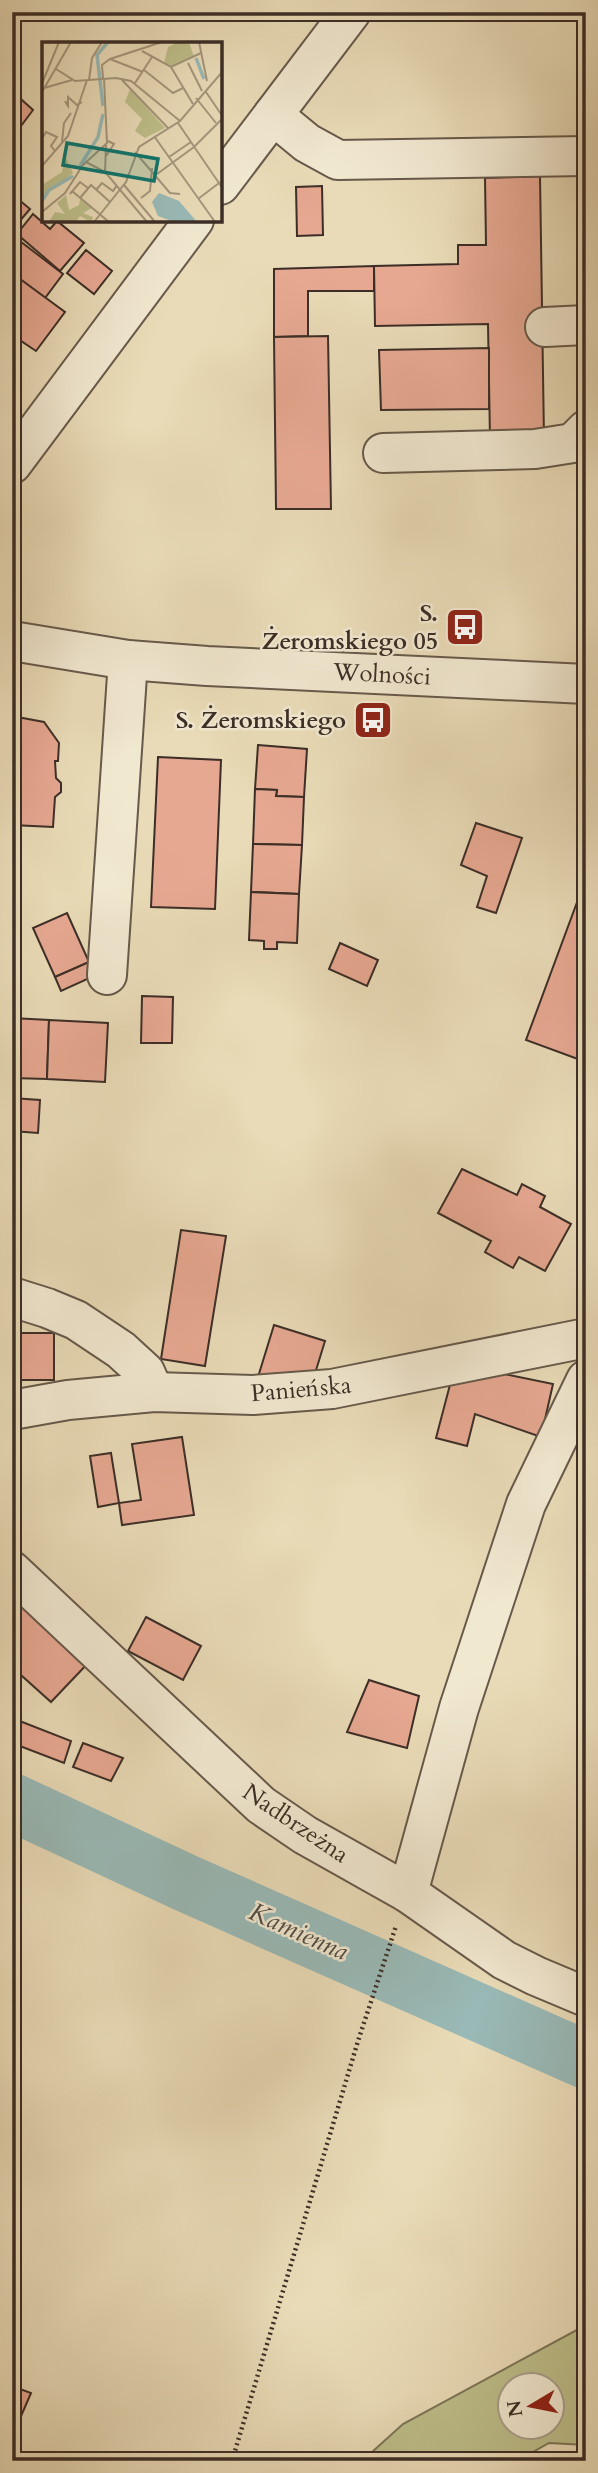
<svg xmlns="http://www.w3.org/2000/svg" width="598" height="2473" font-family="Cardo,serif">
	<rect width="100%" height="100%" fill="#e9dbb7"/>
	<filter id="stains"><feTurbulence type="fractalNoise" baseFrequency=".00286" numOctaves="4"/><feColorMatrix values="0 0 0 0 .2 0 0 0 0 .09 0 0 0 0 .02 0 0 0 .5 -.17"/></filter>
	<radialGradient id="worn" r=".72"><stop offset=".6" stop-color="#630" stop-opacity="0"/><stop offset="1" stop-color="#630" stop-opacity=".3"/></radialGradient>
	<path fill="#bdbe8a" stroke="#7c7658" stroke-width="2" fill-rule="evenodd" d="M586,2325V2445L549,2443L517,2461H362L403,2424ZM510,2386H552V2428H510Z"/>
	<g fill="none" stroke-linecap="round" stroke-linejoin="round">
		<polyline stroke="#99b9b6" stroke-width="58" points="12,1802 188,1884 586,2060"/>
	</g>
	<g fill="#e7a892" stroke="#3c2e27" stroke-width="2">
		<polygon points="12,91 33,110 12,138"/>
		<polygon points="540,176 544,439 490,439 488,324 375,326 374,266 458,264 458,245 486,245 485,178"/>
		<polygon points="322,186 323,235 297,236 296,187"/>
		<polygon points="18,199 30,209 12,230 12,207"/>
		<polygon points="33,214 50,229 57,221 84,243 60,271 17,234"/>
		<polygon points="12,235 63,274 45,298 12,273"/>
		<polygon points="86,250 112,271 94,294 67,273"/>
		<polygon points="374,266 374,291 308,291 308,336 274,337 274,269"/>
		<polygon points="20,279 65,312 36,351 21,341 15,350 12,348 12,290"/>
		<polygon points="328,336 331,509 276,509 274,337"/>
		<polygon points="489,348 489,409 381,410 379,350"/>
		<polygon points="12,716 44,722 59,743 58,761 55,761 56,778 61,783 61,792 55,797 53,827 12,825"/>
		<polygon points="258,745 307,749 304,797 276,796 277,790 255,789"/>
		<polygon points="158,757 221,760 215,909 151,907"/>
		<polygon points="255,789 277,790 276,796 304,797 302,845 253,844"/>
		<polygon points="476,823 522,838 496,913 477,907 487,876 461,865"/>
		<polygon points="253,844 302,845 299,894 251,892"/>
		<polygon points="586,878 586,1062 526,1040"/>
		<polygon points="251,892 299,894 297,943 277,942 277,949 264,949 264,941 249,940"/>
		<polygon points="67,913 89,962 55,977 33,928"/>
		<polygon points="340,943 378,960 367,986 329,969"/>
		<polygon points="89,962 94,976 61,991 55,977"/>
		<polygon points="142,996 173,997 172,1043 141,1043"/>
		<polygon points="12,1018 49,1020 47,1079 12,1078"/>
		<polygon points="49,1020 108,1023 105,1082 47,1079"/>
		<polygon points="12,1098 40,1100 38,1133 12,1131"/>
		<polygon points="462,1169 517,1195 522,1184 545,1196 540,1207 571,1224 545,1271 519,1257 513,1268 485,1252 491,1241 438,1213"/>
		<polygon points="181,1230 226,1236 205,1366 161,1359"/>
		<polygon points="274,1325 325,1341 313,1380 258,1377"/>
		<rect x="12" y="1333" width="42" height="47"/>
		<polygon points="485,1370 553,1384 541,1437 475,1414 467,1446 436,1438 452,1377"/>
		<polygon points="182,1437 194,1515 122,1525 119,1503 141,1500 132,1444"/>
		<polygon points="111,1453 119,1503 98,1507 90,1456"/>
		<polygon points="23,1596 91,1660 51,1702 12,1667 12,1607"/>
		<polygon points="146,1617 201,1646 183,1680 128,1651"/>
		<polygon points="369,1680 419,1696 407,1748 347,1732"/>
		<polygon points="12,1718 71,1741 64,1763 12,1743"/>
		<polygon points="83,1743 123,1758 111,1781 73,1767"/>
		<polygon points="12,2386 31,2393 12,2437"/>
	</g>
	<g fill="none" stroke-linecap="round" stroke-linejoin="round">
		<g stroke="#67594b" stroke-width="42">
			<g id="minor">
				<polyline points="273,115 307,143 338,160 586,156"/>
				<polyline points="220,185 351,12"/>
				<polyline points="545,327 586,325"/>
				<polyline points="383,453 535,449 573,443 586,430"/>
				<polyline points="12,464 194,220"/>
				<polyline points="12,641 128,660 207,666 586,684"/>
				<polyline points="107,975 128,660"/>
				<polyline points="12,1297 47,1308 76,1320 121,1350 145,1372 154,1392"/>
				<polyline points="12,1410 68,1400 154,1392 253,1395 332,1389 586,1338"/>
				<polyline points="12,1571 261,1805 305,1835 408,1893 504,1960 536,1976 586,1997"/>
				<polyline points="408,1893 459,1708 526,1504 586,1380"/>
			</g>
		</g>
		<polyline stroke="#3c2e27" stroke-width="4.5" stroke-dasharray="2 3.5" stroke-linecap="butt" points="232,2461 358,2041 396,1926"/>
		<use href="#minor" stroke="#f1e8d0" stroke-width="38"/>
	</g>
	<defs>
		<g id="bus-square" transform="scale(2.0125)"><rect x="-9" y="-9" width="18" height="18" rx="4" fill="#8f2418" stroke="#f1e8d0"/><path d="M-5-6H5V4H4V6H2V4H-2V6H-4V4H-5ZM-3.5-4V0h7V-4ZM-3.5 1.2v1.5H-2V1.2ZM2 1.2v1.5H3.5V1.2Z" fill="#fff"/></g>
	</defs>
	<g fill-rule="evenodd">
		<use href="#bus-square" x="465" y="627"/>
		<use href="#bus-square" x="373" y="720"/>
	</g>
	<g text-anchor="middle" stroke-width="5" stroke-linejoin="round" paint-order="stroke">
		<g font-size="24" font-weight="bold" fill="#3c2e27" stroke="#f1e8d0" text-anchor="end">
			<text x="438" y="621">S.<tspan x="438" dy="28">Żeromskiego 05</tspan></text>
			<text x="346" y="728">S. Żeromskiego</text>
		</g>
		<g font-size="24" fill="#3c2e27" stroke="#f1e8d0">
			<text transform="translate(382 674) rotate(3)" y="8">Wolności</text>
			<text transform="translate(301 1389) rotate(-5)" y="8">Panieńska</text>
			<text transform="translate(296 1823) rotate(34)" y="8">Nadbrzeżna</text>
		</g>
		<g font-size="26" font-style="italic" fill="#4f4a44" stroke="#f1e8d0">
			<text transform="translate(299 1931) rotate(24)" y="9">Kamienna</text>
		</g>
	</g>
	<g transform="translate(42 42)">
		<rect width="180" height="180" fill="#e9dbb7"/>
		<path d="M136,0H147L152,15L130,24L122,21L126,5ZM88,47L123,86L103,96L93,89L100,77L83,60ZM23,114L31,131L0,156V143L20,130ZM24,153L27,168L37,163L38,157L50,166L41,171L51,175L49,180L38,174L34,180H7L13,170L23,172L15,161Z" fill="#bdbe8a"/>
		<path d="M117,151L137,159L155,180H132L116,174L110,160Z" fill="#99b9b6"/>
		<path fill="none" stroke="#99b9b6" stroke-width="3.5" d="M154,16L162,37M61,64L55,13L66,0M38,124L56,95L61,72M0,159L7,148L31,134"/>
		<path fill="none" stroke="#a4967d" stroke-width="2" d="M157,0L165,39M100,9L129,25L159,11M68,17L101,30M146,21L160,49M129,25L151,62M14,27L33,39L74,36L89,39L138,79M102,28L131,51L141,46M61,36L60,23L68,17L120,0M47,38L50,16L60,0M80,38L126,86M1,39L17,0M93,41L110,15M2,46L30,38M0,50L29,0M164,50L181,75M154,56L174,81M23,59L26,64V55L35,63L40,60M136,81L181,147M112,94L173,180M1,95L4,90L15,95L9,104L13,109M20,100L22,81L29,71M64,103L63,130L105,180M93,110L128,151L138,152M64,114L72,102L66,99M127,115L149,100M44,120L63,130M0,124L26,94L45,38M115,132L152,105L181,76M82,143L113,180M54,148L60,141L71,149L75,143M30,149L67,180M28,152L38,140L46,146M38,156L49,143L68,160M99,156L108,149L110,126M156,157L181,138M0,170L23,151L41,123L65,101L62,36M52,180L84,140L97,105L138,79L181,29"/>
		<path fill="#0f766e" fill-opacity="0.15" stroke="#0f766e" stroke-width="3.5" d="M25,101L116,117L112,139L21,123Z"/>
		<rect width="180" height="180" fill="none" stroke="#3c2e27" stroke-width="3.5"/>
	</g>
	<rect width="598" height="2473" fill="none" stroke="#e9dbb7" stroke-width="42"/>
	<rect x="14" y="14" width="570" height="2445" fill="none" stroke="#3c2e27" stroke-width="3.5"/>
	<rect x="21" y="21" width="556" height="2431" fill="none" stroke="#3c2e27" stroke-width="2"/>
	<g transform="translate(531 2406) rotate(260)"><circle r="33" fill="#f1e8d0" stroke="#a99e8c" stroke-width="2"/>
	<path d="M0-5L12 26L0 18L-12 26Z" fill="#8f2418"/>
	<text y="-10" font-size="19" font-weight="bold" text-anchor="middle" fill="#3c2e27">N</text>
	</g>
	<rect width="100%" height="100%" filter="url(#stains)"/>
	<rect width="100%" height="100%" fill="url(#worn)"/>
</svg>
